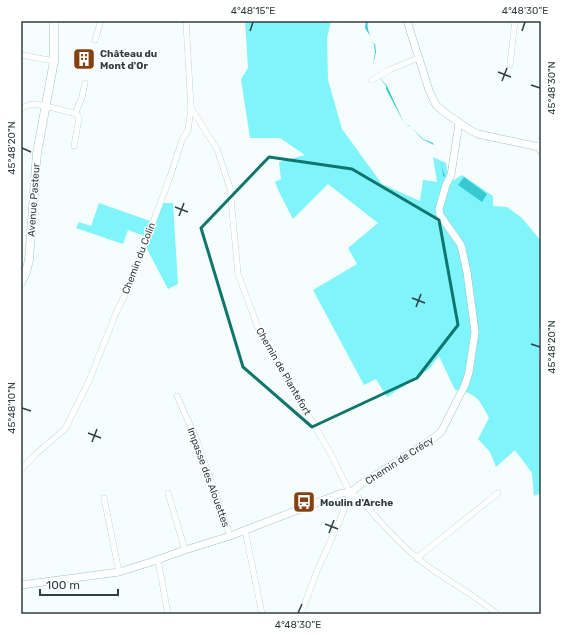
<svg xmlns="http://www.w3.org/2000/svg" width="562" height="635" font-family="Rubik,sans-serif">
	<rect width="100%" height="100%" fill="#f6fdfd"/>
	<g fill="#7ff4fb">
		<path d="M245,21H331L327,38L328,80L342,129L382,184L420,201L423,180L437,182L433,157L446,163L449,183L462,175L493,196V206L507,207L522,218L541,241V253H540L541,257V326H539V362L541,364V493L534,496L532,473L515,450L496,467L490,452L478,439L489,418C479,399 477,393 455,390L439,356L429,369L387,397L376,379L364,385L313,290L357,264L348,248L378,223L328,184L293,219L280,194L275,182L281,179L279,162L305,155L280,138H250L241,79L248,68Z"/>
		<polygon points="99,203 150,221 145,236 128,230 123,244 76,228 79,222 91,226"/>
		<polygon points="162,203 173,203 178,284 168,289 146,247"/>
	</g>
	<g fill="#38c9d2">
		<path d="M366,21H368C366,30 371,33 370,41L375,44L376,52L373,64L377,74L387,86L404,123L410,126L423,139L433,143L442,163V166L445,177L443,176L442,163L434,145L422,139L411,127L404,123L386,89V86L377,74L373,64L375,52L374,44L370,41V36L365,28Z"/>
		<polygon points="464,177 487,194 482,202 458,185"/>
	</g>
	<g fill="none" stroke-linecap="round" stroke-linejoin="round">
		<g stroke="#a0c3c5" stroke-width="6">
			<g id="minor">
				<polyline points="95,40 101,21"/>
				<polyline points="21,55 54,61"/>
				<polyline points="510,65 515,21"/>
				<polyline points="372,80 391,69 418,58"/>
				<polyline points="21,108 32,104 46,106 77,114 79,118 74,146"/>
				<polyline points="191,108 217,149 230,188 238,274 259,330 332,456 350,493"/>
				<polyline points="75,114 82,97 85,83"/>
				<polyline points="539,147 541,140"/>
				<polyline points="177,396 198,443 230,536"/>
				<polyline points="21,470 36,454 65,429 88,383 116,313 130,284 170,177 182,140 188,130 191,108 186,21"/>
				<polyline points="168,493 185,550"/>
				<path d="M350,493L359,498C381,522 402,548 429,567C451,583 476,596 497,614"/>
				<polyline points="104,498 119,572"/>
				<polyline points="245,530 262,614"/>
				<polyline points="417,558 498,493"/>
				<polyline points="158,560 168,614"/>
				<polyline points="301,614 317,571 340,520 350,493"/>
			</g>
		</g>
		<g stroke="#a0c3c5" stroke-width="8">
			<g id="tertiary">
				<polyline points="407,21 429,90 436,105 444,112 470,130 478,134 539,147 541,151"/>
				<polyline points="21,585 119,572 148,563 185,550 230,536 342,493 350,493 360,485 435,437 441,432 465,385 469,372 475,332 467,272 461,245 440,215 439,209 446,185 451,175 459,123"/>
			</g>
		</g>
		<g stroke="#a0c3c5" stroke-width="9">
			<polyline id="secondary" points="21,283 26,272 29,260 37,153 54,61 54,21"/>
		</g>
		<use href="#minor" stroke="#fff" stroke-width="5.5"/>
		<use href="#tertiary" stroke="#fff" stroke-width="7"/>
		<use href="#secondary" stroke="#fff" stroke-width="8"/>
	</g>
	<path fill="none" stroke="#0f766e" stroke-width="3" stroke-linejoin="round" d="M269,157L352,169L439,220L458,325L417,378L312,427L243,367L201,228Z"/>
	<path fill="none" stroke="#303e3f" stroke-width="1.5" d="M250,31L253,22M522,31L525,22M498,72L511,77M502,81L507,68M531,85L540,88M22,148L31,152M175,207L188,212M179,216L184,203M412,298L425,303M416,307L421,294M531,344L540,347M22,408L31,411M88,433L101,438M92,442L97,429M325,524L338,529M329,533L334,520M298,613L302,604"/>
	<defs>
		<g id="building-square" transform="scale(1.15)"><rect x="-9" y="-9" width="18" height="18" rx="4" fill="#844211" stroke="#fff"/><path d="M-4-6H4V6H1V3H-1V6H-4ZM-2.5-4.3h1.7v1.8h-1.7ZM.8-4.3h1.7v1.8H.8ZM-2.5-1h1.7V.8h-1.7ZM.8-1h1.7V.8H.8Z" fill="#fff"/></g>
		<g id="bus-square" transform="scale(1.15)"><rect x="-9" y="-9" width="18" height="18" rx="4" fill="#844211" stroke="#fff"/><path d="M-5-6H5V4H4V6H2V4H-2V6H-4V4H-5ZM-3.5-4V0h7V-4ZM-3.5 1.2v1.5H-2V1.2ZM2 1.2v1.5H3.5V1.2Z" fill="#fff"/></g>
	</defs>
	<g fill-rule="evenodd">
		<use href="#building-square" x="84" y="59"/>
		<use href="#bus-square" x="304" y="502"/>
	</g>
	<g text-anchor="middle" stroke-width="3" stroke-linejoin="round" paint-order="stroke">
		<g font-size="10" font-weight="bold" fill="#303e3f" stroke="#fff" text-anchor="start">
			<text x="100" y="57">Château du<tspan x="100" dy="12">Mont d'Or</tspan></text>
			<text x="320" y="506">Moulin d'Arche</text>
		</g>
		<g font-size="10" fill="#303e3f" stroke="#fff">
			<text transform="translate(33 200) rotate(-86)" y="4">Avenue Pasteur</text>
			<text transform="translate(138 258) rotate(-69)" y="4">Chemin du Colin</text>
			<text transform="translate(284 371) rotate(60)" y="4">Chemin de Plantefort</text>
			<text transform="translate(399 460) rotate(-33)" y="4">Chemin de Crécy</text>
			<text transform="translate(209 477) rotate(70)" y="4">Impasse des Alouettes</text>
		</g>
	</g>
	<rect width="562" height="635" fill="none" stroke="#ffffff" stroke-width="44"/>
	<path d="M40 589v6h78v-6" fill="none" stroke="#303e3f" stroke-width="2"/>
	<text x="46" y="589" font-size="12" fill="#303e3f" stroke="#ffffff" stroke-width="3" paint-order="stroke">100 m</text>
	<rect x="22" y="22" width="518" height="591" fill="none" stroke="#303e3f" stroke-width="1.5"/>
	<g font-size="10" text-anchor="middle" fill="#303e3f">
		<text x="253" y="14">4°48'15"E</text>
		<text x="525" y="14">4°48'30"E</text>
		<text transform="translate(551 88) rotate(-90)" y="4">45°48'30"N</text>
		<text transform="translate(11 148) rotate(-90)" y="4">45°48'20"N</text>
		<text transform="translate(551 347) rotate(-90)" y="4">45°48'20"N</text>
		<text transform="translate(11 408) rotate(-90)" y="4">45°48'10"N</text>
		<text x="298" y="628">4°48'30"E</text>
	</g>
</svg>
